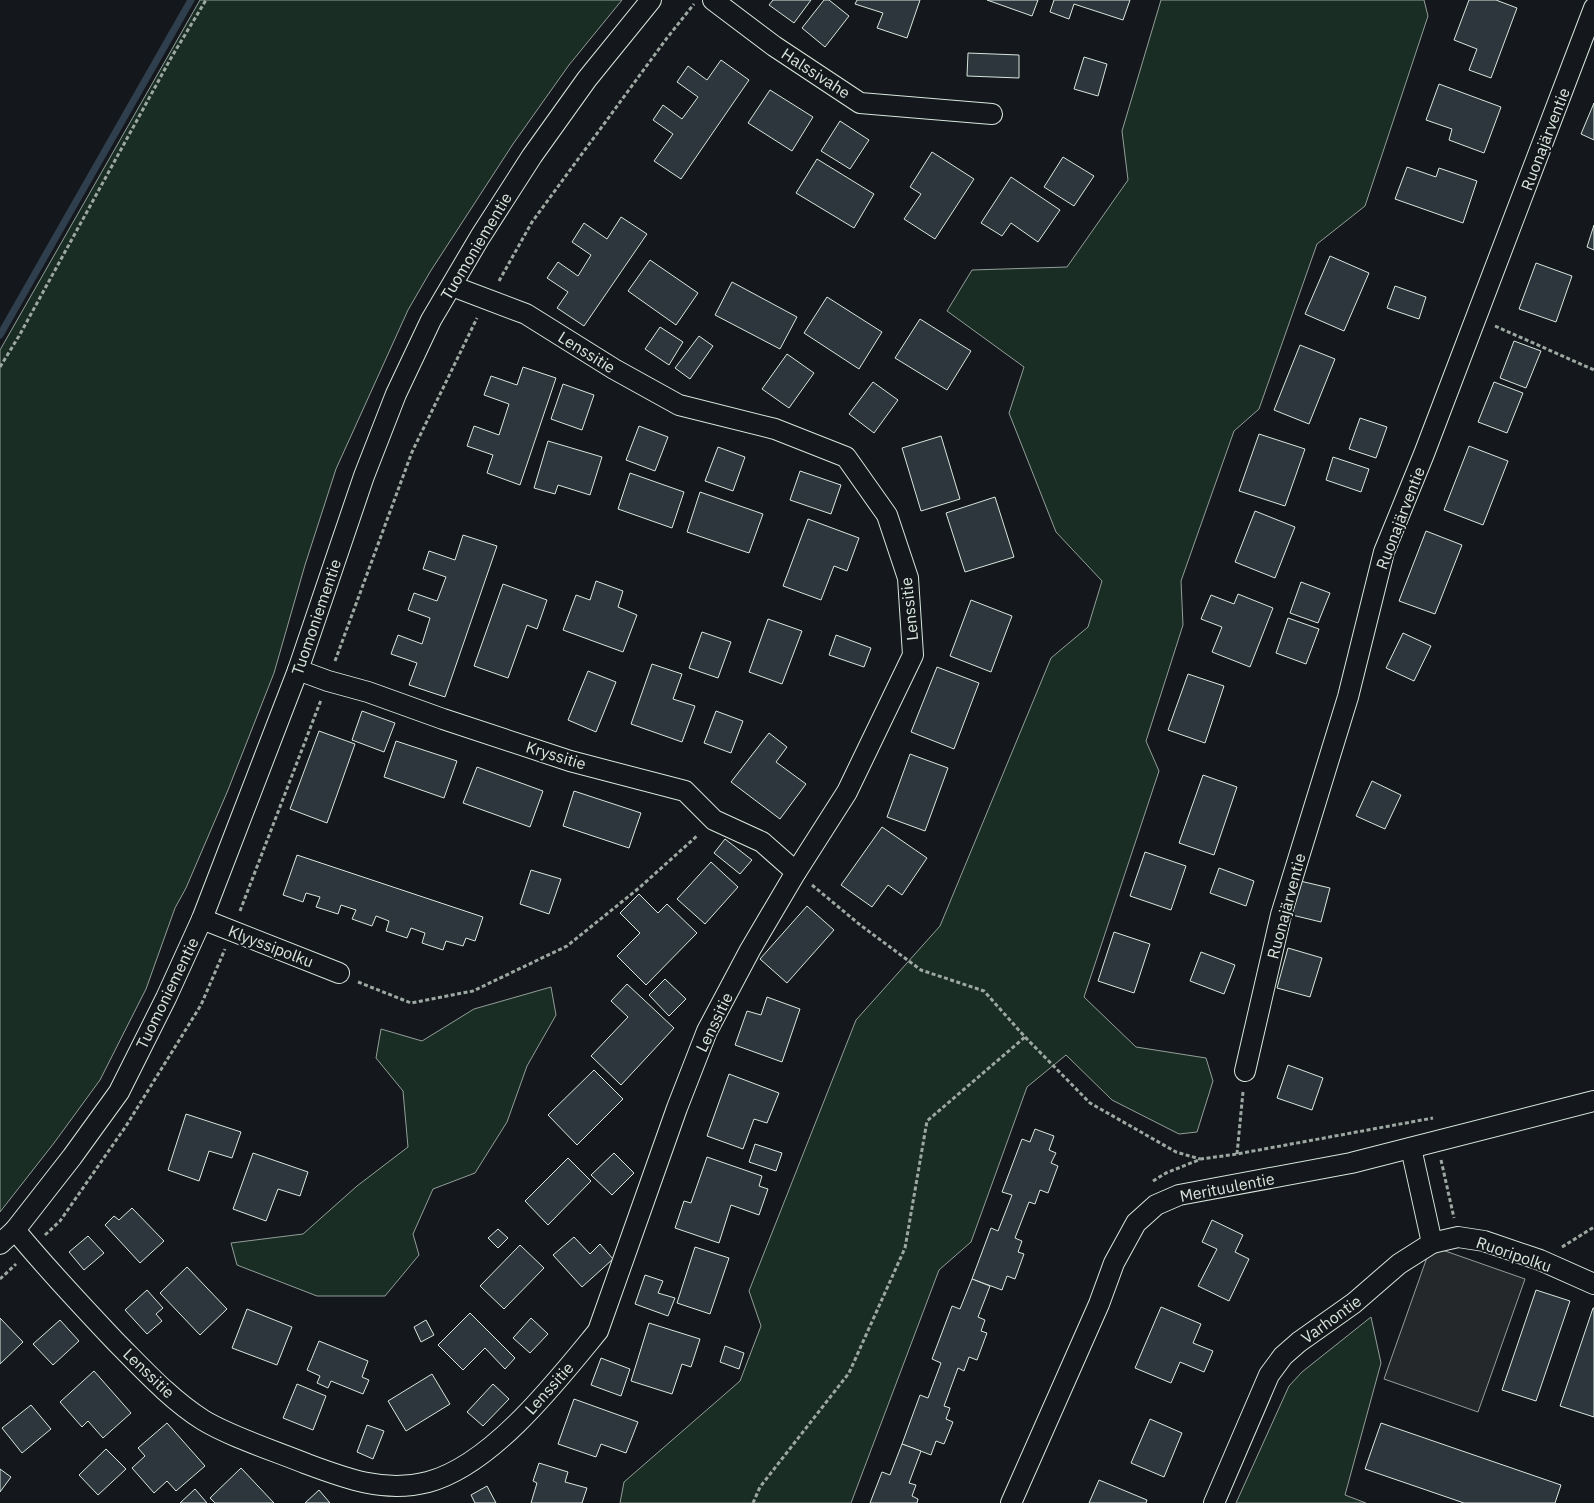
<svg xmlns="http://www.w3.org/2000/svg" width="1594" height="1503" font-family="'IBM Plex Sans',sans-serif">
	<rect width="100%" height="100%" fill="#14181c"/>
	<g fill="#1a2d24" stroke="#939e99">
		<polygon points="200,0 622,0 569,65 513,144 430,272 408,310 336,469 305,565 274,673 228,790 186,888 175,908 146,989 100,1080 54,1143 0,1212 0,350"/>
		<polygon points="1161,0 1424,0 1428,16 1365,206 1317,244 1259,409 1234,431 1181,581 1183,625 1146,741 1159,771 1084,997 1136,1047 1206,1058 1213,1081 1197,1132 1179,1134 1112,1100 1066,1055 1027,1087 971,1242 939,1270 851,1503 620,1503 624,1482 740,1381 761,1326 749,1291 856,1020 940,926 1051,658 1088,627 1102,581 1056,532 1009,413 1024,367 947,311 972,270 1067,267 1128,180 1122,131"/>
		<polygon points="551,987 556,1015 527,1066 507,1122 475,1173 433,1189 413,1234 419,1255 385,1296 317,1296 237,1265 231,1243 303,1234 357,1186 408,1147 403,1091 376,1058 381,1029 422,1041 474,1009"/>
		<polygon points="1371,1317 1381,1363 1345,1495 1366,1503 1236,1503 1289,1386 1302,1372"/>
	</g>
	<polygon fill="#24282b" stroke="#939e99" points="1431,1246 1525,1279 1478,1412 1384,1379"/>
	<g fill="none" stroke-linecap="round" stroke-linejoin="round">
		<polyline stroke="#2f3f4d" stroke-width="7" points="0,335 191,0"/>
	</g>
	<g fill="#2c363c" stroke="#d8e6dc">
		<polygon points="773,0 811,0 794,23 769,5"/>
		<polygon points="824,0 829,0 849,16 825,47 802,28"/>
		<polygon points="857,0 920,0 907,38 877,28 883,13 855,4"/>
		<polygon points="987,0 1038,0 1032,16"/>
		<polygon points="1054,0 1130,0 1123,20 1074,4 1069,19 1050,12"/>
		<polygon points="1469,0 1496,0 1517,8 1491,78 1469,70 1477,49 1454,40"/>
		<polygon points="968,53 1019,55 1019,78 967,76"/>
		<polygon points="1084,57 1107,64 1098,96 1074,89"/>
		<polygon points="721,60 749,80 681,179 654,161 673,134 653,120 663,105 682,119 698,97 677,82 688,66 707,80"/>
		<polygon points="1439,84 1501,107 1484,153 1449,140 1452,129 1426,120"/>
		<polygon points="770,90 813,117 792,151 748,123"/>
		<polygon points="1594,103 1594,140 1581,134"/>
		<polygon points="840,121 869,140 850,169 821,151"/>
		<polygon points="932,152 974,179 935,239 904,219 921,194 910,187"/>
		<polygon points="1063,157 1094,176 1074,206 1044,187"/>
		<polygon points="817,159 874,194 854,228 796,193"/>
		<polygon points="1407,167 1436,177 1439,168 1477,181 1463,223 1395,199"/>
		<polygon points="1011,177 1060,210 1038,242 1011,223 1002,236 981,223"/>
		<polygon points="621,217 647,234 584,326 557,308 568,292 547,278 558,262 578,276 591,255 572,242 584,223 607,239"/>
		<polygon points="1594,225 1594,250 1587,247"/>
		<polygon points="1330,256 1369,273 1344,331 1305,314"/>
		<polygon points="650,260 698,293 676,325 628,291"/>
		<polygon points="1536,263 1572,276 1556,322 1519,309"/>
		<polygon points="732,282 797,317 780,349 715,315"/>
		<polygon points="1395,286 1426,297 1419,319 1387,308"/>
		<polygon points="827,297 882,332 859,369 804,333"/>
		<polygon points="920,319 971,351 947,390 895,358"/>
		<polygon points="660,327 683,342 669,365 645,349"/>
		<polygon points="699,336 713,346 690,379 675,368"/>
		<polygon points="1514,341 1541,351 1526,388 1500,378"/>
		<polygon points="1300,345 1335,359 1309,424 1274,410"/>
		<polygon points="787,354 814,373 789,408 762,389"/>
		<polygon points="523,367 556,378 520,485 487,473 493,455 467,446 474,426 499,435 509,404 484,395 491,376 517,385"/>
		<polygon points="873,382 898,400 874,433 849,414"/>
		<polygon points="1494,382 1523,393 1507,433 1478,422"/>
		<polygon points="563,384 594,395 582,430 551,419"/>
		<polygon points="1360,418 1387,427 1376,458 1349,449"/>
		<polygon points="639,426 668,437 655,471 626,460"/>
		<polygon points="1259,434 1305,449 1285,506 1239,491"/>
		<polygon points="941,436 960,499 921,511 902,448"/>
		<polygon points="548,441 602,457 590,495 558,485 555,494 534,488"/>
		<polygon points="1469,446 1508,461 1483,525 1444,510"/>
		<polygon points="718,447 745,457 733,491 705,481"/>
		<polygon points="1333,457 1369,469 1361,492 1326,480"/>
		<polygon points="800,471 841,485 831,514 790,500"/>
		<polygon points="630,473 684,492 672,528 618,509"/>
		<polygon points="700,492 763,514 749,553 687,532"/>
		<polygon points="995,497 1014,557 965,572 946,513"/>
		<polygon points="1255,511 1295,527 1275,578 1235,562"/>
		<polygon points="808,519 859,538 847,571 834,566 821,600 783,586"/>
		<polygon points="1426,531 1462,545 1435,614 1399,601"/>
		<polygon points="463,535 497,546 445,697 409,685 417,663 391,654 398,635 422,644 430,618 408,610 414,593 437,601 446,577 423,569 429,551 455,560"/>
		<polygon points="596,581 623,591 618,607 637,615 623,652 563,630 576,595 590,600"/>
		<polygon points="1301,582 1330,593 1318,623 1290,613"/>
		<polygon points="503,584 547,600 537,629 527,625 508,678 474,666"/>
		<polygon points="1238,594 1273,608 1250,667 1212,652 1222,627 1201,619 1211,595 1234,604"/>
		<polygon points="971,600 1012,616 991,672 950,656"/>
		<polygon points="1288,618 1319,629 1306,664 1276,653"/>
		<polygon points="768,619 802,631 782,684 749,672"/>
		<polygon points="702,632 731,642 718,678 689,668"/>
		<polygon points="1403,633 1431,646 1414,681 1386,668"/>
		<polygon points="836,635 871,648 864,667 829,655"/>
		<polygon points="652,664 682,674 673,699 695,706 682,742 631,724"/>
		<polygon points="937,667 979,683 954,749 911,732"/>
		<polygon points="588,671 616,682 596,732 568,720"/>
		<polygon points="1188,674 1224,686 1205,743 1168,730"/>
		<polygon points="362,711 395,723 384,752 352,740"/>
		<polygon points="716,711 743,721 731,753 704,743"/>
		<polygon points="319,731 355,744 327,823 290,809"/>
		<polygon points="769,733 787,747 776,762 806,784 780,819 731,782"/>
		<polygon points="396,741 457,761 444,798 384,777"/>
		<polygon points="910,754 948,768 925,831 887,817"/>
		<polygon points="477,767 543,791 530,827 463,803"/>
		<polygon points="1203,775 1237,787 1214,855 1179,843"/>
		<polygon points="1372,781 1401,795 1385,829 1356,816"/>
		<polygon points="574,791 641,813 629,848 563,826"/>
		<polygon points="882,827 927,858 902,895 888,885 872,907 841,885"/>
		<polygon points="725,839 752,860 740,874 714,853"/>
		<polygon points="1145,852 1186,866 1171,910 1130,896"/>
		<polygon points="297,855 483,917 475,941 466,938 463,946 446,941 443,950 422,943 425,933 411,928 407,938 386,931 389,921 376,916 372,926 352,919 356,910 341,905 338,914 316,907 320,897 306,893 303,902 283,895"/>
		<polygon points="711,862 738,887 705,924 677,899"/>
		<polygon points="1219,868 1254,881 1246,906 1210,893"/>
		<polygon points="531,870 561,879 549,914 520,904"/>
		<polygon points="1300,881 1330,888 1321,922 1292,915"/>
		<polygon points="639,894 658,913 667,904 697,933 646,985 617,956 640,933 620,913"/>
		<polygon points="807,906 834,930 787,983 760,959"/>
		<polygon points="1114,932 1150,944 1134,993 1098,981"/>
		<polygon points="1288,948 1322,958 1310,997 1277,988"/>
		<polygon points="1201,952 1235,965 1224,994 1190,981"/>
		<polygon points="665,979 686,999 669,1016 649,995"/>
		<polygon points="627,984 674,1028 621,1085 591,1056 628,1017 611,1001"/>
		<polygon points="767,997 800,1009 782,1062 735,1045 747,1011 761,1015"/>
		<polygon points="1288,1065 1323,1078 1312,1110 1277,1098"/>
		<polygon points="594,1070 623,1099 577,1145 548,1115"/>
		<polygon points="729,1074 779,1093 767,1123 754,1119 743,1149 707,1136"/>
		<polygon points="186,1114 241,1132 232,1158 209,1151 199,1181 168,1170"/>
		<polygon points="1035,1129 1054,1136 1049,1150 1056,1153 1051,1163 1058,1166 1048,1193 1040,1190 1035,1204 1029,1202 1015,1238 1022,1241 1018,1252 1024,1254 1015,1279 1007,1276 1002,1290 972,1279 991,1228 998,1231 1012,1195 1002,1192 1022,1139 1030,1142"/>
		<polygon points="755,1144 782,1153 776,1171 749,1162"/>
		<polygon points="253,1153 308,1172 300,1196 278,1189 266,1221 233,1209"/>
		<polygon points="614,1153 634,1173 612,1195 591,1175"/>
		<polygon points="707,1157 762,1176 759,1186 768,1189 759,1215 731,1205 719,1243 675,1228 684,1201 691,1203"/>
		<polygon points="568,1158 591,1181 548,1225 525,1201"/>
		<polygon points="132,1208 164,1241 140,1263 105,1225 114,1216 119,1220"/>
		<polygon points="1212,1220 1243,1235 1235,1252 1249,1259 1229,1301 1198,1286 1217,1249 1202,1242"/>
		<polygon points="498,1229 508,1238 498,1248 488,1238"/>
		<polygon points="88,1236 104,1253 84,1270 69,1252"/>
		<polygon points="574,1237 590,1254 600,1244 613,1259 582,1287 553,1255"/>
		<polygon points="520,1245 544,1268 504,1309 480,1286"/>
		<polygon points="695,1247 729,1258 710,1314 677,1303"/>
		<polygon points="187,1267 227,1309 200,1335 160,1293"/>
		<polygon points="645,1275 663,1281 658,1293 675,1298 668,1316 635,1304"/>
		<polygon points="972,1279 990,1286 978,1317 985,1320 981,1331 987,1333 977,1360 969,1357 964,1371 958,1368 944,1406 950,1408 946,1419 953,1422 944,1444 936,1441 931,1455 902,1444 920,1395 928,1398 941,1363 932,1359 952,1306 960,1309"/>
		<polygon points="147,1290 163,1308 156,1314 162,1321 147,1334 125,1310"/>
		<polygon points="1536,1290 1570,1301 1536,1401 1502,1390"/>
		<polygon points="1161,1307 1201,1324 1193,1343 1213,1351 1204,1372 1180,1362 1171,1383 1135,1368"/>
		<polygon points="1593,1308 1594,1308 1594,1417 1560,1406"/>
		<polygon points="247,1309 292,1327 277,1365 232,1348"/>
		<polygon points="470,1313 515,1358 505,1369 485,1348 463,1370 438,1345"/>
		<polygon points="0,1318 23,1342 0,1364"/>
		<polygon points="531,1318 548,1334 530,1353 513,1338"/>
		<polygon points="60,1320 79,1341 53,1365 33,1344"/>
		<polygon points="426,1320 434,1335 421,1342 414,1327"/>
		<polygon points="649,1323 700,1339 691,1367 682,1364 672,1394 631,1381"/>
		<polygon points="319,1341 368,1361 362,1377 369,1380 363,1394 331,1381 328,1388 317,1383 320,1376 307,1370"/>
		<polygon points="725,1346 744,1353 739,1369 720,1362"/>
		<polygon points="601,1358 630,1369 621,1396 591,1385"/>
		<polygon points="94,1371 131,1413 103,1438 88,1421 82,1427 60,1402"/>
		<polygon points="432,1374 450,1404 406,1431 388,1401"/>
		<polygon points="297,1384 326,1396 313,1430 283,1418"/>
		<polygon points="493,1384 509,1399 483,1426 467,1412"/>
		<polygon points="574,1399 638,1422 626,1453 601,1444 596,1457 558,1444"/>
		<polygon points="31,1405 51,1429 22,1453 2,1428"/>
		<polygon points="1150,1419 1182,1433 1164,1477 1131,1463"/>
		<polygon points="167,1423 205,1466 176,1491 167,1481 154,1493 132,1468 145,1456 138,1448"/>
		<polygon points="1381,1423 1561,1485 1555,1503 1464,1503 1365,1469"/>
		<polygon points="367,1425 384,1431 373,1459 357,1452"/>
		<polygon points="902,1444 921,1451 909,1483 916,1485 912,1496 918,1499 917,1503 870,1503 882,1472 890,1475"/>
		<polygon points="106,1449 126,1469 98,1495 79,1475"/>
		<polygon points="539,1463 568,1472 565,1482 587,1488 582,1503 531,1503 537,1483 533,1481"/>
		<polygon points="241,1468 274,1503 215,1503 210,1498"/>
		<polygon points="0,1469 11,1477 0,1492"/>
		<polygon points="1099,1480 1147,1500 1146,1503 1089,1503"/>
		<polygon points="487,1486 496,1503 475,1503 471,1495"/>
		<polygon points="195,1489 207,1503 180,1503"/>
		<polygon points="319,1490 330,1503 305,1503"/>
	</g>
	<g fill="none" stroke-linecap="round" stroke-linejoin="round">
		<g stroke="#d8e6dc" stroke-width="22">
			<g id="minor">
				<polyline points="713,0 774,46 860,103 992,114"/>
				<polyline points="298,670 328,681 368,692 443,719 570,761 685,791 714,820 762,842 796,872"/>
				<polyline points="202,919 339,973"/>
				<polyline points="1245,1071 1281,915 1348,697 1384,552 1424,454 1594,8"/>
				<path d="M15,1230C47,1269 81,1305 116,1342C144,1370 170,1399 203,1420C231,1437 275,1451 307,1464C347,1479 385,1493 428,1482C492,1465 557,1381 598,1331L677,1108L707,1031L750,950L796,872L847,792L913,655L908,578L887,515L846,457L775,429L679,405L614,369L526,314L452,286"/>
				<polyline points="1432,1243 1458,1237 1484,1241 1540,1260 1594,1284"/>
				<polyline points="0,1244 15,1230 72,1157 119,1092 166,998 202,919 298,670 364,476 396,394 431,320 480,237 532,156 587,79 651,0"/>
				<polyline points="1011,1503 1099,1304 1114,1263 1136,1223 1156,1205 1179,1195 1351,1163 1594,1101"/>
				<polyline points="1214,1503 1269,1375 1283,1356 1299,1342 1354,1303 1399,1264 1432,1243 1411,1148"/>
			</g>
		</g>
		<g stroke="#9da8a2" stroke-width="3" stroke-dasharray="4 2.5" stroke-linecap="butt">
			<polyline points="499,281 532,222 667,38 694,4"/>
			<polyline points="1495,326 1594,370"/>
			<polyline points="0,367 19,336 171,58 206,0"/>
			<polyline points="335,661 412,452 477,318"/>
			<polyline points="812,885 859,924 921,970 984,991 1025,1037 1090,1103 1176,1152 1200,1159"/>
			<polyline points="240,911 321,700"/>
			<polyline points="358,982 411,1003 473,991 567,946 639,888 698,835"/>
			<polyline points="1237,1154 1243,1092"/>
			<polyline points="1441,1160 1454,1218"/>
			<polyline points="1153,1181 1166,1173 1201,1159 1237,1154 1433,1118"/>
			<polyline points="45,1235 60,1221 126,1126 201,1005 225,949"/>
			<polyline points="1562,1247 1594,1227"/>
			<polyline points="0,1279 16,1264"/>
			<polyline points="753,1503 760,1487 849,1373 905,1248 927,1121 1025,1037"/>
		</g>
		<use href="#minor" stroke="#14181c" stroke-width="20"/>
	</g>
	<g text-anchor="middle" stroke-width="4" stroke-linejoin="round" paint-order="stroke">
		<g font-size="16" fill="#d8e6dc" stroke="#14181c">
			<text transform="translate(816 73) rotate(33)" y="6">Halssivahe</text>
			<text transform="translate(1545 139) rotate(-69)" y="6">Ruonajärventie</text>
			<text transform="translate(476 246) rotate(-59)" y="6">Tuomoniementie</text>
			<text transform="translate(587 352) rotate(32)" y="6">Lenssitie</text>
			<text transform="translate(1400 518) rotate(-69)" y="6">Ruonajärventie</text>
			<text transform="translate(909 609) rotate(-96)" y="6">Lenssitie</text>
			<text transform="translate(316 617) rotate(-71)" y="6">Tuomoniementie</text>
			<text transform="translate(556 755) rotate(17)" y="6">Kryssitie</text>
			<text transform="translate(1286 906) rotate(-75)" y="6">Ruonajärventie</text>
			<text transform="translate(271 946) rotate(21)" y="6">Klyyssipolku</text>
			<text transform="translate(167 993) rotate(-64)" y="6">Tuomoniementie</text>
			<text transform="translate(714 1022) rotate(-64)" y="6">Lenssitie</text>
			<text transform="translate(1227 1187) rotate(-11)" y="6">Merituulentie</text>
			<text transform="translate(1514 1254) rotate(19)" y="6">Ruoripolku</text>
			<text transform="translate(1331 1319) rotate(-36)" y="6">Varhontie</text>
			<text transform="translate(149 1373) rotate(44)" y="6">Lenssitie</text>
			<text transform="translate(549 1388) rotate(-48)" y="6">Lenssitie</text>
		</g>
	</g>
</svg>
